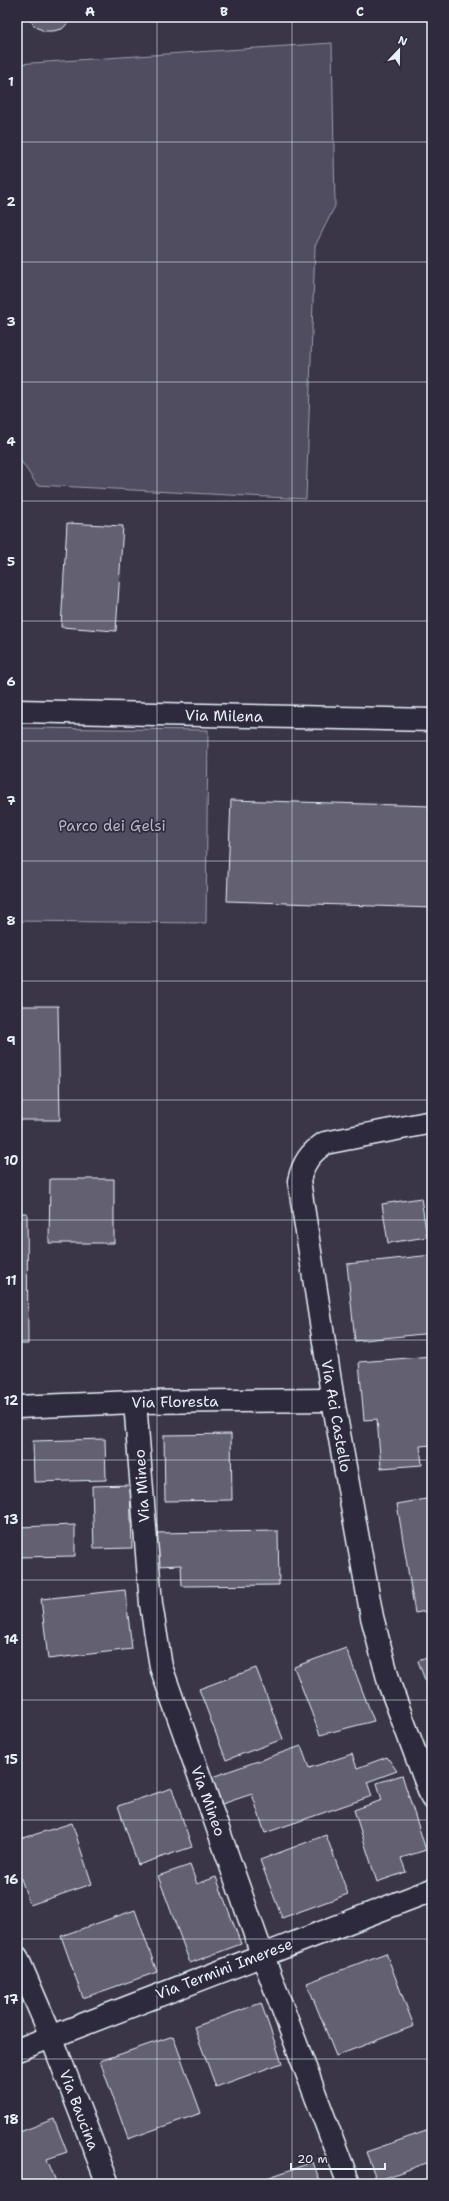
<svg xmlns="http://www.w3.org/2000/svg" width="449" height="2201" font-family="'Shantell Sans',sans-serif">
	<rect width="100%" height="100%" fill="#3a3648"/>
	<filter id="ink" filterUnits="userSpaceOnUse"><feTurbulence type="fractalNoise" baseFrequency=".025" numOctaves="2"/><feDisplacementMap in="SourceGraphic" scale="8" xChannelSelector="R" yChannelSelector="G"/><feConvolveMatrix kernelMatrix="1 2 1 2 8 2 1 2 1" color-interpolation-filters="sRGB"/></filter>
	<g filter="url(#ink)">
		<g fill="#504e5f" stroke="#9ca0ac">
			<polygon points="332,43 335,206 315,246 306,499 37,485 17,455 17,64"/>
			<polygon points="17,728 208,730 206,923 17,921"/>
		</g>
		<g fill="#636171" stroke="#e8f1f8">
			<polygon points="26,17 74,17 62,29 53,31 44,31 36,27"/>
			<polygon points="67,523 123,526 116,631 61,627"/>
			<polygon points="231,800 432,806 432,908 227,901"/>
			<polygon points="17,1006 58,1006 60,1120 17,1120"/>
			<polygon points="50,1179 114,1179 114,1243 49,1243"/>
			<polygon points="421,1198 427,1237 388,1243 382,1204"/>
			<polygon points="17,1213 27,1213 28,1344 17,1344"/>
			<polygon points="432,1255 432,1333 355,1341 347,1264"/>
			<polygon points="432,1356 432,1445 420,1446 422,1465 381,1468 377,1419 364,1420 359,1362"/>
			<polygon points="231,1434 232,1500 165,1501 164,1435"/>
			<polygon points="105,1439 106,1480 34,1482 33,1441"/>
			<polygon points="130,1485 132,1548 94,1549 92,1486"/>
			<polygon points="432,1498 432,1610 415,1613 397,1504"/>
			<polygon points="75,1525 75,1556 17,1557 17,1527"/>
			<polygon points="278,1531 279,1585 182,1586 181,1565 157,1566 156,1533"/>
			<polygon points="125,1590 132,1649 48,1659 41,1599"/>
			<polygon points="346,1648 374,1721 320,1735 294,1667"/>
			<polygon points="432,1656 432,1699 418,1661"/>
			<polygon points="256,1668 283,1739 226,1760 199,1689"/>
			<polygon points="301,1746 309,1768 352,1754 357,1768 387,1757 397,1771 367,1782 372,1796 265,1833 252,1794 222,1804 212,1777"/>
			<polygon points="402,1775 426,1850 401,1858 406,1872 377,1882 354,1810 382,1800 377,1783"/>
			<polygon points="172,1788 192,1847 138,1865 118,1806"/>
			<polygon points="72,1823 92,1884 30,1905 17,1867 17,1840"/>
			<polygon points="326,1835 348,1894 282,1918 260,1860"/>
			<polygon points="190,1865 197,1884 216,1877 241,1944 190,1963 158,1876"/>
			<polygon points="135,1910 157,1972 83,1998 61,1936"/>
			<polygon points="386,1953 414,2026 336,2056 307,1983"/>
			<polygon points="261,2003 282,2063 216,2087 194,2027"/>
			<polygon points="432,2018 432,2033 428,2020"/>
			<polygon points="173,2036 201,2113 128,2139 100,2061"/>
			<polygon points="54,2119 67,2152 47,2159 57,2184 17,2184 17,2133"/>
			<polygon points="432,2129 432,2161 377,2181 366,2152"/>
			<polygon points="313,2162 321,2184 262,2184 261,2180"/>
		</g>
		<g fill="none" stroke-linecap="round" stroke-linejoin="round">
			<g stroke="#e8f1f8" stroke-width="25">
				<g id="street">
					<polyline points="17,711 432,720"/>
					<path d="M432,1122L325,1143C310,1153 303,1163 299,1181L333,1400L372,1617L390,1686L432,1798"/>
					<polyline points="135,1402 151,1604 161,1667 262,1954 349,2184"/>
					<polyline points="17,1407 135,1402 333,1400"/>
					<polyline points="17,1957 51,2036 108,2184"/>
					<polyline points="17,2050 432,1890"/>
				</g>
			</g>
			<use href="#street" stroke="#2f2a3d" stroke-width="22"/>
		</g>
	</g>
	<path fill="none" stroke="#e8f1f8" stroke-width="1" stroke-opacity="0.55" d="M157,17V2184M292,17V2184M17,142H432M17,262H432M17,382H432M17,501H432M17,621H432M17,741H432M17,861H432M17,981H432M17,1100H432M17,1220H432M17,1340H432M17,1460H432M17,1580H432M17,1700H432M17,1820H432M17,1939H432M17,2059H432"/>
	<g text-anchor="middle" stroke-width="3.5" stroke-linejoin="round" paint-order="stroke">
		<g font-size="15" fill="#e8f1f8" stroke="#2f2a3d">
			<text transform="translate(224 716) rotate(1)" y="5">Via Milena</text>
			<text transform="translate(175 1402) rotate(-1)" y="5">Via Floresta</text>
			<text transform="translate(336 1416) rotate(80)" y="5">Via Aci Castello</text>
			<text transform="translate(142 1486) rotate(-94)" y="5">Via Mineo</text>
			<text transform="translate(208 1801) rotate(70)" y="5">Via Mineo</text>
			<text transform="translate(224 1969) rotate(-21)" y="5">Via Termini Imerese</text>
			<text transform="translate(79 2110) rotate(69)" y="5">Via Baucina</text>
		</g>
		<g font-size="15" fill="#b3b8c2" stroke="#2f2a3d">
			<text x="112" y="831">Parco dei Gelsi</text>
		</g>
	</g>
	<rect width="449" height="2201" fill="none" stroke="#2f2a3d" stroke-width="44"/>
	<g transform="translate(399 50) rotate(22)" stroke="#2f2a3d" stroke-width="3" paint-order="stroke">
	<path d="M0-3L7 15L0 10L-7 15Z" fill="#e8f1f8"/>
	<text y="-6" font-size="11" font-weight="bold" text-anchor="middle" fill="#e8f1f8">N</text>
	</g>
	<path d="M291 2163v6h94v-6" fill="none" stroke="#e8f1f8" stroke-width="2"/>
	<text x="297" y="2163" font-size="12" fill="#e8f1f8" stroke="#2f2a3d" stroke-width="3" paint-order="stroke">20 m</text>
	<rect x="22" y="22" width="405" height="2157" fill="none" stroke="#e8f1f8" stroke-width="1.5"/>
	<g font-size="13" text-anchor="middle" font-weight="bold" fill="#e8f1f8">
		<text x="90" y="16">A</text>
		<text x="224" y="16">B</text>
		<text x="360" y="16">C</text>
		<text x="11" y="86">1</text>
		<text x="11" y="206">2</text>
		<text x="11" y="326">3</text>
		<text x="11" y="446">4</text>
		<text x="11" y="566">5</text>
		<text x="11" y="686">6</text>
		<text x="11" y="805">7</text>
		<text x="11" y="925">8</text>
		<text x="11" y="1045">9</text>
		<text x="11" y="1165">10</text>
		<text x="11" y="1285">11</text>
		<text x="11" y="1405">12</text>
		<text x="11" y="1524">13</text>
		<text x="11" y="1644">14</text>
		<text x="11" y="1764">15</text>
		<text x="11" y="1884">16</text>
		<text x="11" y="2004">17</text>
		<text x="11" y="2124">18</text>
	</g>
</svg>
